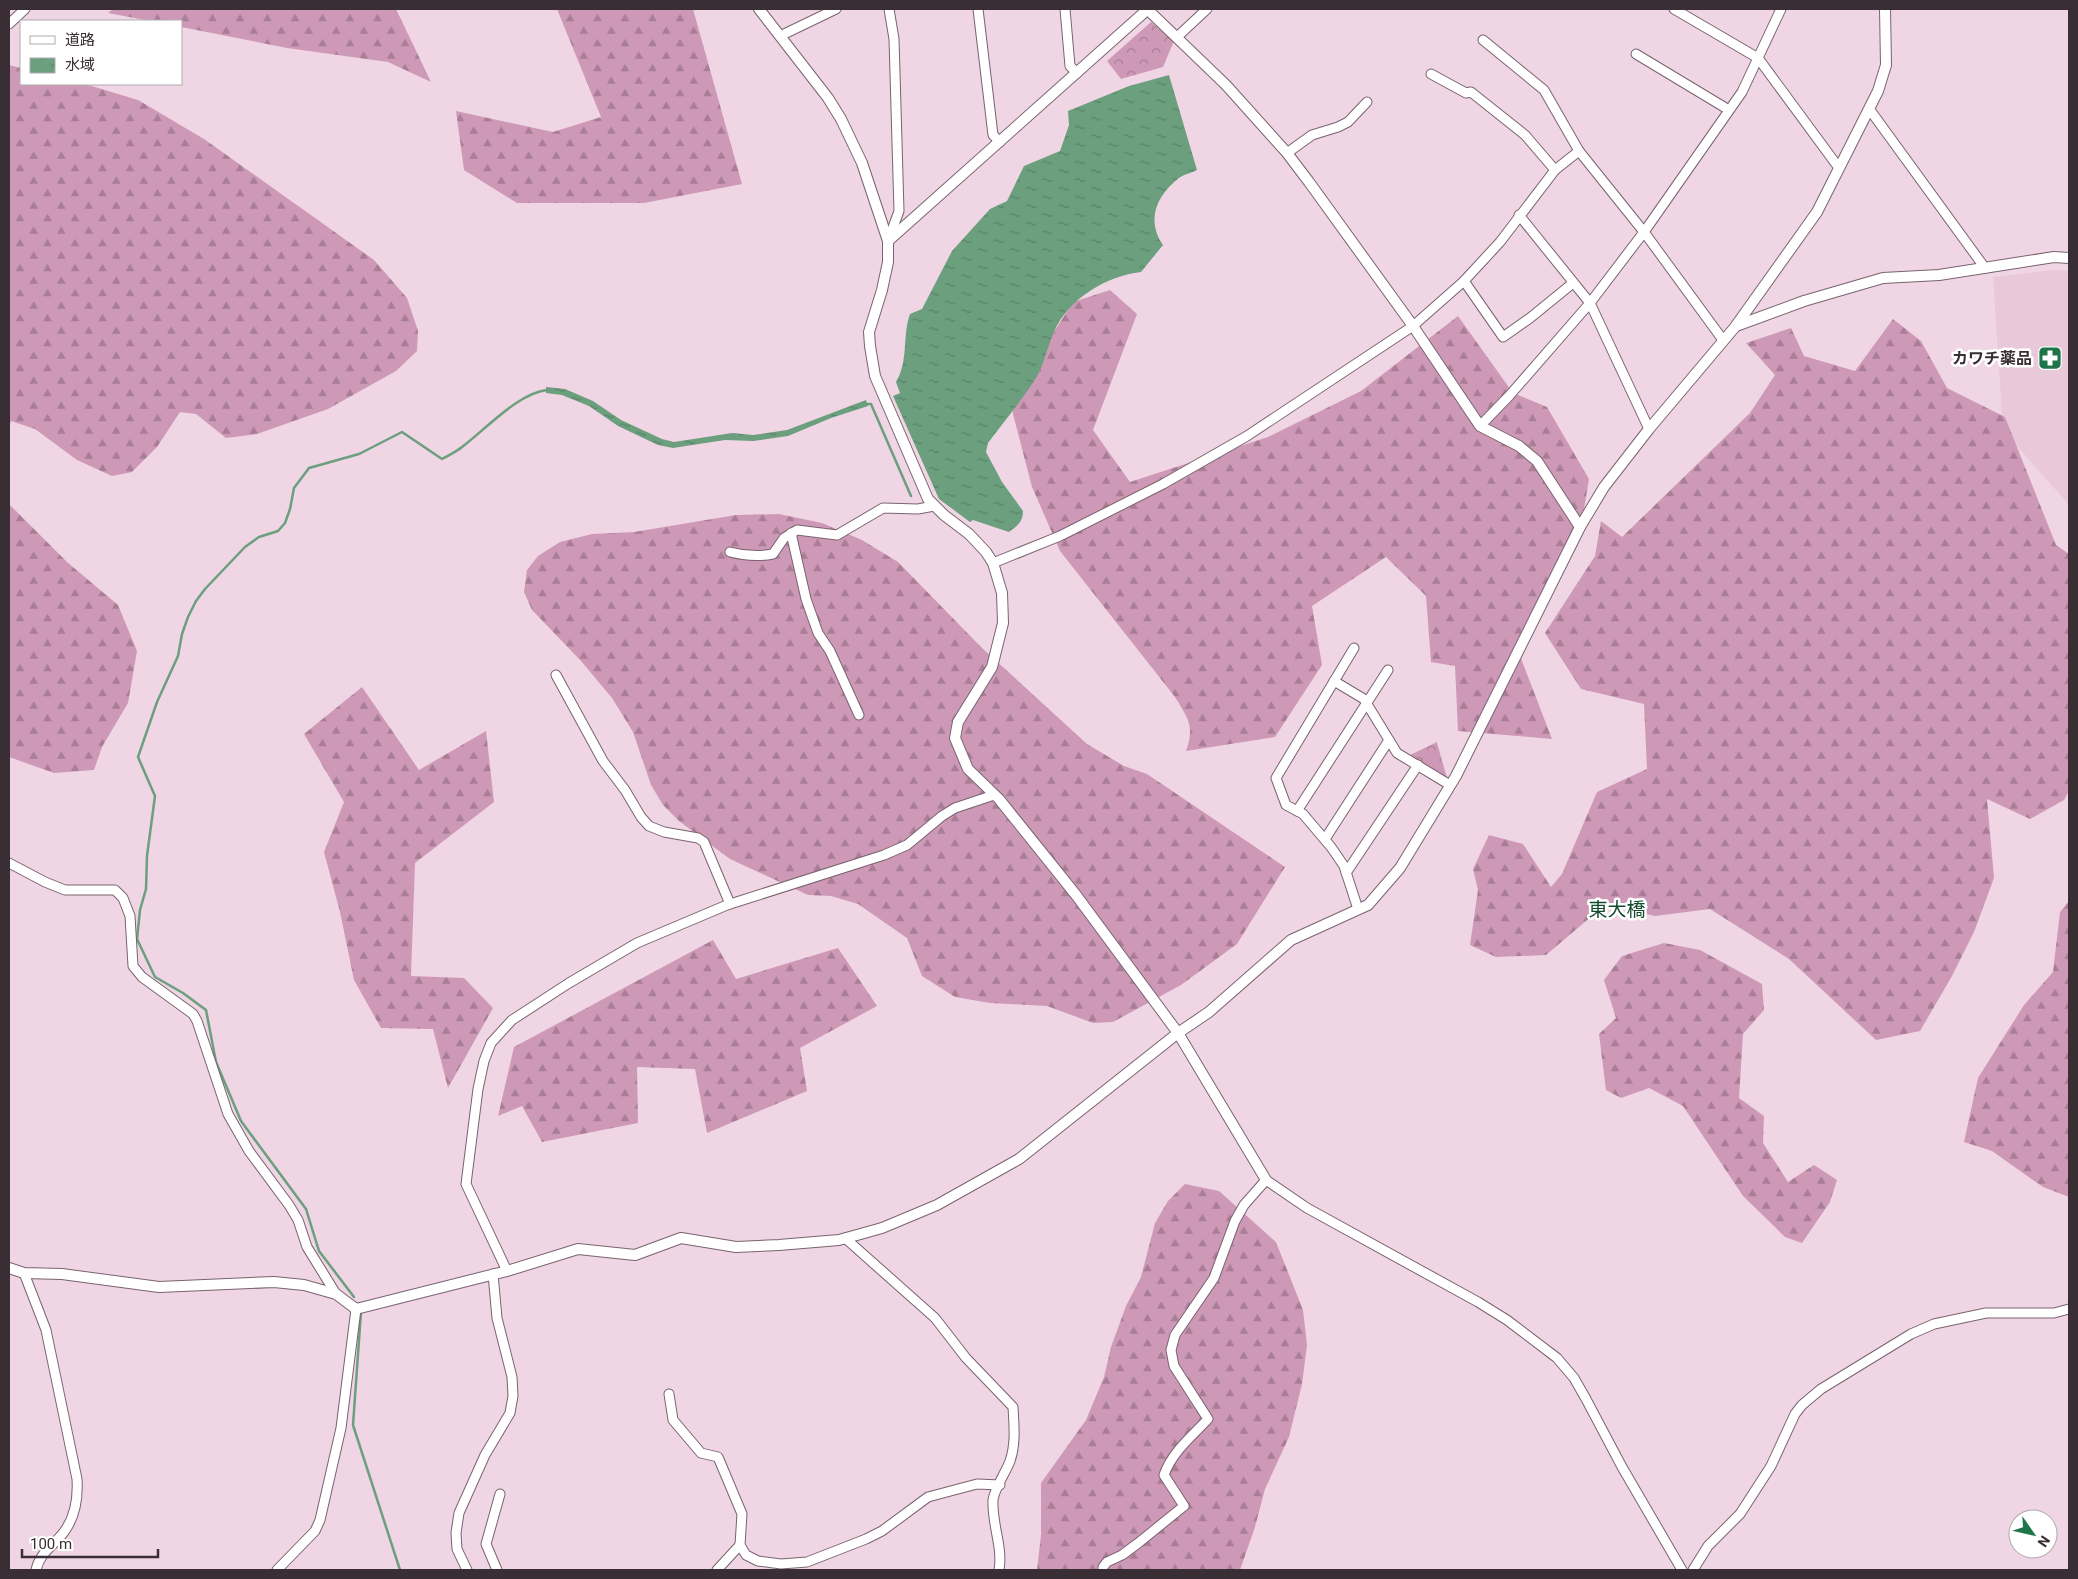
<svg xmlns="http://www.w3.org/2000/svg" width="2078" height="1579" font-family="Roboto,'Noto Sans JP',sans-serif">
	<defs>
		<pattern id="forest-firs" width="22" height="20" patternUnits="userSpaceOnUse" patternTransform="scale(1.25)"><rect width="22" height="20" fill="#ce99b7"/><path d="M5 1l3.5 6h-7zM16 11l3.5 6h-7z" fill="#a87d95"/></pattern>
		<pattern id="park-crowns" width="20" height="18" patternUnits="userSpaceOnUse" patternTransform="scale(1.25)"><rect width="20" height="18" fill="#ce99b7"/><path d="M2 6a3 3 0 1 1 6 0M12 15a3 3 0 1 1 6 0" fill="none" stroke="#a87d95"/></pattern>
		<pattern id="water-ripples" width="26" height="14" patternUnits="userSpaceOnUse" patternTransform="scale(1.25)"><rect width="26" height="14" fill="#6b9f7e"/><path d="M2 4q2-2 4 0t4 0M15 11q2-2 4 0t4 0" fill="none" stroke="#598268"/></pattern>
	</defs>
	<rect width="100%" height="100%" fill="#f0d6e4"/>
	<polygon fill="#e9c8da" points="2053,270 2069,271 2069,505 2003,430 1993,277"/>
	<g fill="url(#forest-firs)">
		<polygon points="113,9 396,9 431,82 388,62 287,48 181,27 181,21 150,21 108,13"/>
		<polygon points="557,9 693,9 742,184 644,203 517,203 464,170 456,111 553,132 601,117"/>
		<polygon points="9,65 21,68 21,84 85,84 138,100 204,139 374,260 407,298 418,331 417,351 396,371 328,409 257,434 226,438 196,414 180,412 157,447 132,472 112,476 77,460 35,429 11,421 9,427"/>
		<path d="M1110,290L1137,314L1093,430L1130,482L1268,437L1361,391L1458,316L1513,393L1547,407L1589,479L1578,545L1517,648L1552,739L1458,731L1455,666L1431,662L1426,596L1386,557L1312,606L1322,665L1275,737L1186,751C1195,725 1188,719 1175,697L1060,551L1032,487L1013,414V396L1073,302Z"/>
		<polygon points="1893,319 1921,341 1947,388 2005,417 2056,545 2069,554 2069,791 2064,800 2030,819 1987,799 1994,878 1974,932 1952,976 1920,1031 1876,1040 1789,959 1710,909 1655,916 1605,905 1546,955 1496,957 1470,945 1478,890 1473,869 1489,835 1523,844 1551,887 1562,874 1597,792 1647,769 1644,704 1581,689 1545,633 1595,556 1601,521 1622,537 1750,413 1775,375 1746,343 1791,328 1804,356 1855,371"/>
		<polygon points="9,504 67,562 118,605 137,651 128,703 102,747 94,770 54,773 9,757"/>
		<polygon points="779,514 822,523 862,540 898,562 980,646 1087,744 1124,766 1147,774 1285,867 1237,944 1181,985 1113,1022 1093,1023 1047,1006 990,1003 955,997 922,976 907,938 858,904 831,896 808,895 730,859 679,821 663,805 651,785 633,732 612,698 581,661 532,610 524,592 527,570 538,556 560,542 592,534 634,532 736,515"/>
		<polygon points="362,687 419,770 486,731 494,802 415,863 411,976 464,978 493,1008 448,1088 433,1029 381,1028 354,980 340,912 324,852 344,802 304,734"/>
		<polygon points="2069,901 2069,1197 2043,1187 1992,1151 1964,1142 1978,1078 2024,1005 2053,972 2060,912"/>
		<polygon points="713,940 736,979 838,948 877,1006 800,1048 807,1091 707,1133 695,1069 637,1067 638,1123 542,1142 522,1106 498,1116 514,1047"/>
		<polygon points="1664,943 1700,950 1762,984 1764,1010 1743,1034 1739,1098 1764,1116 1763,1143 1788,1182 1814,1165 1837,1180 1830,1202 1802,1243 1785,1237 1743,1196 1683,1106 1649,1088 1621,1098 1606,1090 1599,1034 1616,1018 1604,980 1622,956"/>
		<polygon points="1185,1184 1219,1191 1276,1242 1303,1310 1307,1345 1302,1384 1289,1437 1265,1489 1255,1527 1240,1570 1037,1570 1041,1535 1041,1483 1086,1420 1104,1377 1111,1347 1126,1306 1141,1277 1155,1223 1168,1201"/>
	</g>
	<g fill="url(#park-crowns)">
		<polygon points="1151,22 1174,41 1163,67 1121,79 1107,61"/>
		<polygon points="1437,742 1437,743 1447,778 1410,755"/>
	</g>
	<g fill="url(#water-ripples)">
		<path d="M1169,75L1197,170C1192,173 1184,174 1179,178C1156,196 1146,220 1163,245L1141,272C1106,276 1068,299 1054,332C1047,347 1044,365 1036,378C1021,401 1004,422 988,443L986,452L1002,482L1023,511C1023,522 1017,526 1009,532L973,520L970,522L939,499L893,396L900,393L896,382C909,361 902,336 910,314L922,309L952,251L990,209L1007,201L1024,166L1060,151L1069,125L1068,111L1129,86Z"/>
		<polygon points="546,387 565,389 593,401 621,420 662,439 674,442 732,433 753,435 787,430 866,400 868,406 831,418 788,436 753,441 725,440 673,448 658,445 618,426 589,406 562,395 546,393"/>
	</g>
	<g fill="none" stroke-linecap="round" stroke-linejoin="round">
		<g stroke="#6b9f7e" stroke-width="2.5">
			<polyline points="864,404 871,404 911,496"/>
			<path d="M354,1297L319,1251L306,1209L241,1121L216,1062L206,1010L183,993L155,977L137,939L140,910L146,889L147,856L155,796L138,757L157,702L178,656L182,634L188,617L196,601L205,589L245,547L259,537L278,531L285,523L290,509L294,488L309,468L359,454L402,432L442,459C449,455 456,452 462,447C485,430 518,393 547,390"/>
			<polyline points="361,1312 353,1425 400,1570"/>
		</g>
		<g stroke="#79636f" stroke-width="11">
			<g id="minor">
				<polyline points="978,9 993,135 1000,142"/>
				<polyline points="1065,9 1070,66 1077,73"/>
				<polyline points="1674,9 1758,58 1839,168"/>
				<polyline points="9,24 25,9"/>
				<polyline points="780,36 836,9"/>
				<polyline points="1177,37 1207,9"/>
				<polyline points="1483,40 1544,90 1579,151 1644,232 1723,340"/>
				<polyline points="1636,54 1729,110"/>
				<polyline points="1431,74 1466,93 1471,92 1525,135 1555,170"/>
				<polyline points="1870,110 1985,268"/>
				<polyline points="1287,153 1312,135 1338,127 1348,122 1367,102"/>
				<polyline points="1519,215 1590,303 1649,429"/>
				<polyline points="888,241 899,211 894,39 889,9"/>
				<polyline points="1464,281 1503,337 1530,318 1573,283"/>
				<polyline points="1480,426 1509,396 1590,303 1644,232 1742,92 1781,9"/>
				<polyline points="791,533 806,599 818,633 830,651 859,715"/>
				<path d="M730,552C745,556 757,557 773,554L784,538L797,530L837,535L883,508L918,509L934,506"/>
				<polyline points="993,563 1060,536 1163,484 1247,436 1413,326 1464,281 1500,242 1555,170 1579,151"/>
				<polyline points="1354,648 1276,778 1286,805 1303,814 1331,847 1344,866 1358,909"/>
				<polyline points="556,675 603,761 625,790 641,817 649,826 664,832 698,838 704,842 730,904"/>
				<polyline points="1334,681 1364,699 1397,753 1450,785"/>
				<polyline points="1297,811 1388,670"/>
				<polyline points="1325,839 1389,740"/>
				<polyline points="9,863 45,882 65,890 115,890 123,898 130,916 133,966 142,977 193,1014 197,1021 228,1114 249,1151 289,1205 298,1220 307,1247 336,1294"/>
				<polyline points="1346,873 1418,765"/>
				<path d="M845,1238L935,1318L966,1358L1013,1407C1014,1425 1016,1444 1010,1461C1006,1472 993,1491 993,1501C992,1525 1003,1547 999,1570"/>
				<polyline points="507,1271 466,1184 478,1089 484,1061 491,1043 512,1020 569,983 637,943 727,905 884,855 907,845 942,816 955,808 994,795"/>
				<path d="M24,1273L46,1330L77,1479C78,1496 76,1514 66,1529C56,1545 40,1551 36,1570"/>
				<polyline points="669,1394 673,1420 701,1453 718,1457 742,1514 740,1545 746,1555 758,1561 781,1564 807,1562 866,1539 882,1531 928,1497 977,1484 1000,1485"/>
				<polyline points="277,1570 315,1531 320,1520 341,1428 356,1309"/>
				<polyline points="467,1570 457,1549 456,1533 459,1513 485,1455 510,1413 513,1396 512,1377 497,1318 493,1274"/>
				<polyline points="497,1570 486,1544 500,1494"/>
				<polyline points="717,1570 740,1545"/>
				<path d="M1103,1570V1567L1107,1562L1122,1555L1137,1544L1184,1506L1164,1475C1172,1452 1192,1436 1208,1419L1174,1366L1171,1350L1175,1335L1214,1278L1235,1221L1244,1205L1266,1180L1307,1208L1478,1302L1507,1320L1557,1358L1574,1378L1586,1399L1622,1467L1682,1570"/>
				<polyline points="1693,1570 1708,1546 1740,1514 1771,1466 1795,1414 1802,1405 1821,1389 1911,1334 1934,1324 1986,1313 2054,1313 2069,1309"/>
			</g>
		</g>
		<g stroke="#79636f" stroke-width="12">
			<g id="tertiary">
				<polyline points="759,9 828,98 841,119 862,163 888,241 888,262 882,290 869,332 870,346 875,376 928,499 944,515 969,534 986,552 993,563 1002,593 1003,623 992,667 958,722 955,738 968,769 999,799 1076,895 1178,1033 1266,1180"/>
				<polyline points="1147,9 1226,85 1287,153 1309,182 1413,326 1480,426 1519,446 1537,461 1580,527"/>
				<polyline points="888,241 1148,9"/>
				<polyline points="1736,326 1804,301 1883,278 1939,275 2054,257 2069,258"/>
				<polyline points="9,1268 24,1273 62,1274 159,1287 274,1282 304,1285 336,1294 356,1309 507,1271 578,1249 635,1255 681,1238 736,1247 779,1245 839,1240 882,1228 937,1205 1019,1159 1178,1033 1209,1012 1291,940 1368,905 1400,868 1456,776 1580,527 1604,487 1649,429 1735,327 1817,212 1878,91 1886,65 1885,9"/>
			</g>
		</g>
		<use href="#minor" stroke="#fff" stroke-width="9"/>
		<use href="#tertiary" stroke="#fff" stroke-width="10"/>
	</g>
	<defs>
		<g id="pharmacy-square" transform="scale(1.25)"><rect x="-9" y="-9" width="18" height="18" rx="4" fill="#1e7549" stroke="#fff"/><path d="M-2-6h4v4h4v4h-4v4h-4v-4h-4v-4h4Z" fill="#fff"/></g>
	</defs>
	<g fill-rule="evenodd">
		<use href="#pharmacy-square" x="2050" y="358"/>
	</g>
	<g text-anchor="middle" stroke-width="5" stroke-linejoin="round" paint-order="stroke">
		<g font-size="16" font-weight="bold" fill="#382e33" stroke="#fff" text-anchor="end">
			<text x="2032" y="364">カワチ薬品</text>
		</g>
		<g font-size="19" fill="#114c2e" stroke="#fff">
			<text x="1617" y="916">東大橋</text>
		</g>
	</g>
	<rect width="2078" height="1579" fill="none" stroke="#382e33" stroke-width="20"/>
	<rect x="20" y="20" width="162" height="65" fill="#ffffff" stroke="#afabad"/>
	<rect x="30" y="36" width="25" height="8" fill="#ffffff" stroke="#afabad"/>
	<text x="65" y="45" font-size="15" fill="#382e33">道路</text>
	<rect x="30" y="58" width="25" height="15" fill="url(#water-ripples)" stroke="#afabad"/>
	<text x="65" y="70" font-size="15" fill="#382e33">水域</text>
	<g transform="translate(2033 1534) rotate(124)"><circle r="24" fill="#ffffff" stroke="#afabad"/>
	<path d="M0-4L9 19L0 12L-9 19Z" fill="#1e7549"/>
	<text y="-8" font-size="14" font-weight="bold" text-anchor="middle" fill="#382e33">N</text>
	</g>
	<path d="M22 1549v8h136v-8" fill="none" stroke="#382e33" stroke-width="2.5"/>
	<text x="30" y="1549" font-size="15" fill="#382e33" stroke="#ffffff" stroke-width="4" paint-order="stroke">100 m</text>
</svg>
